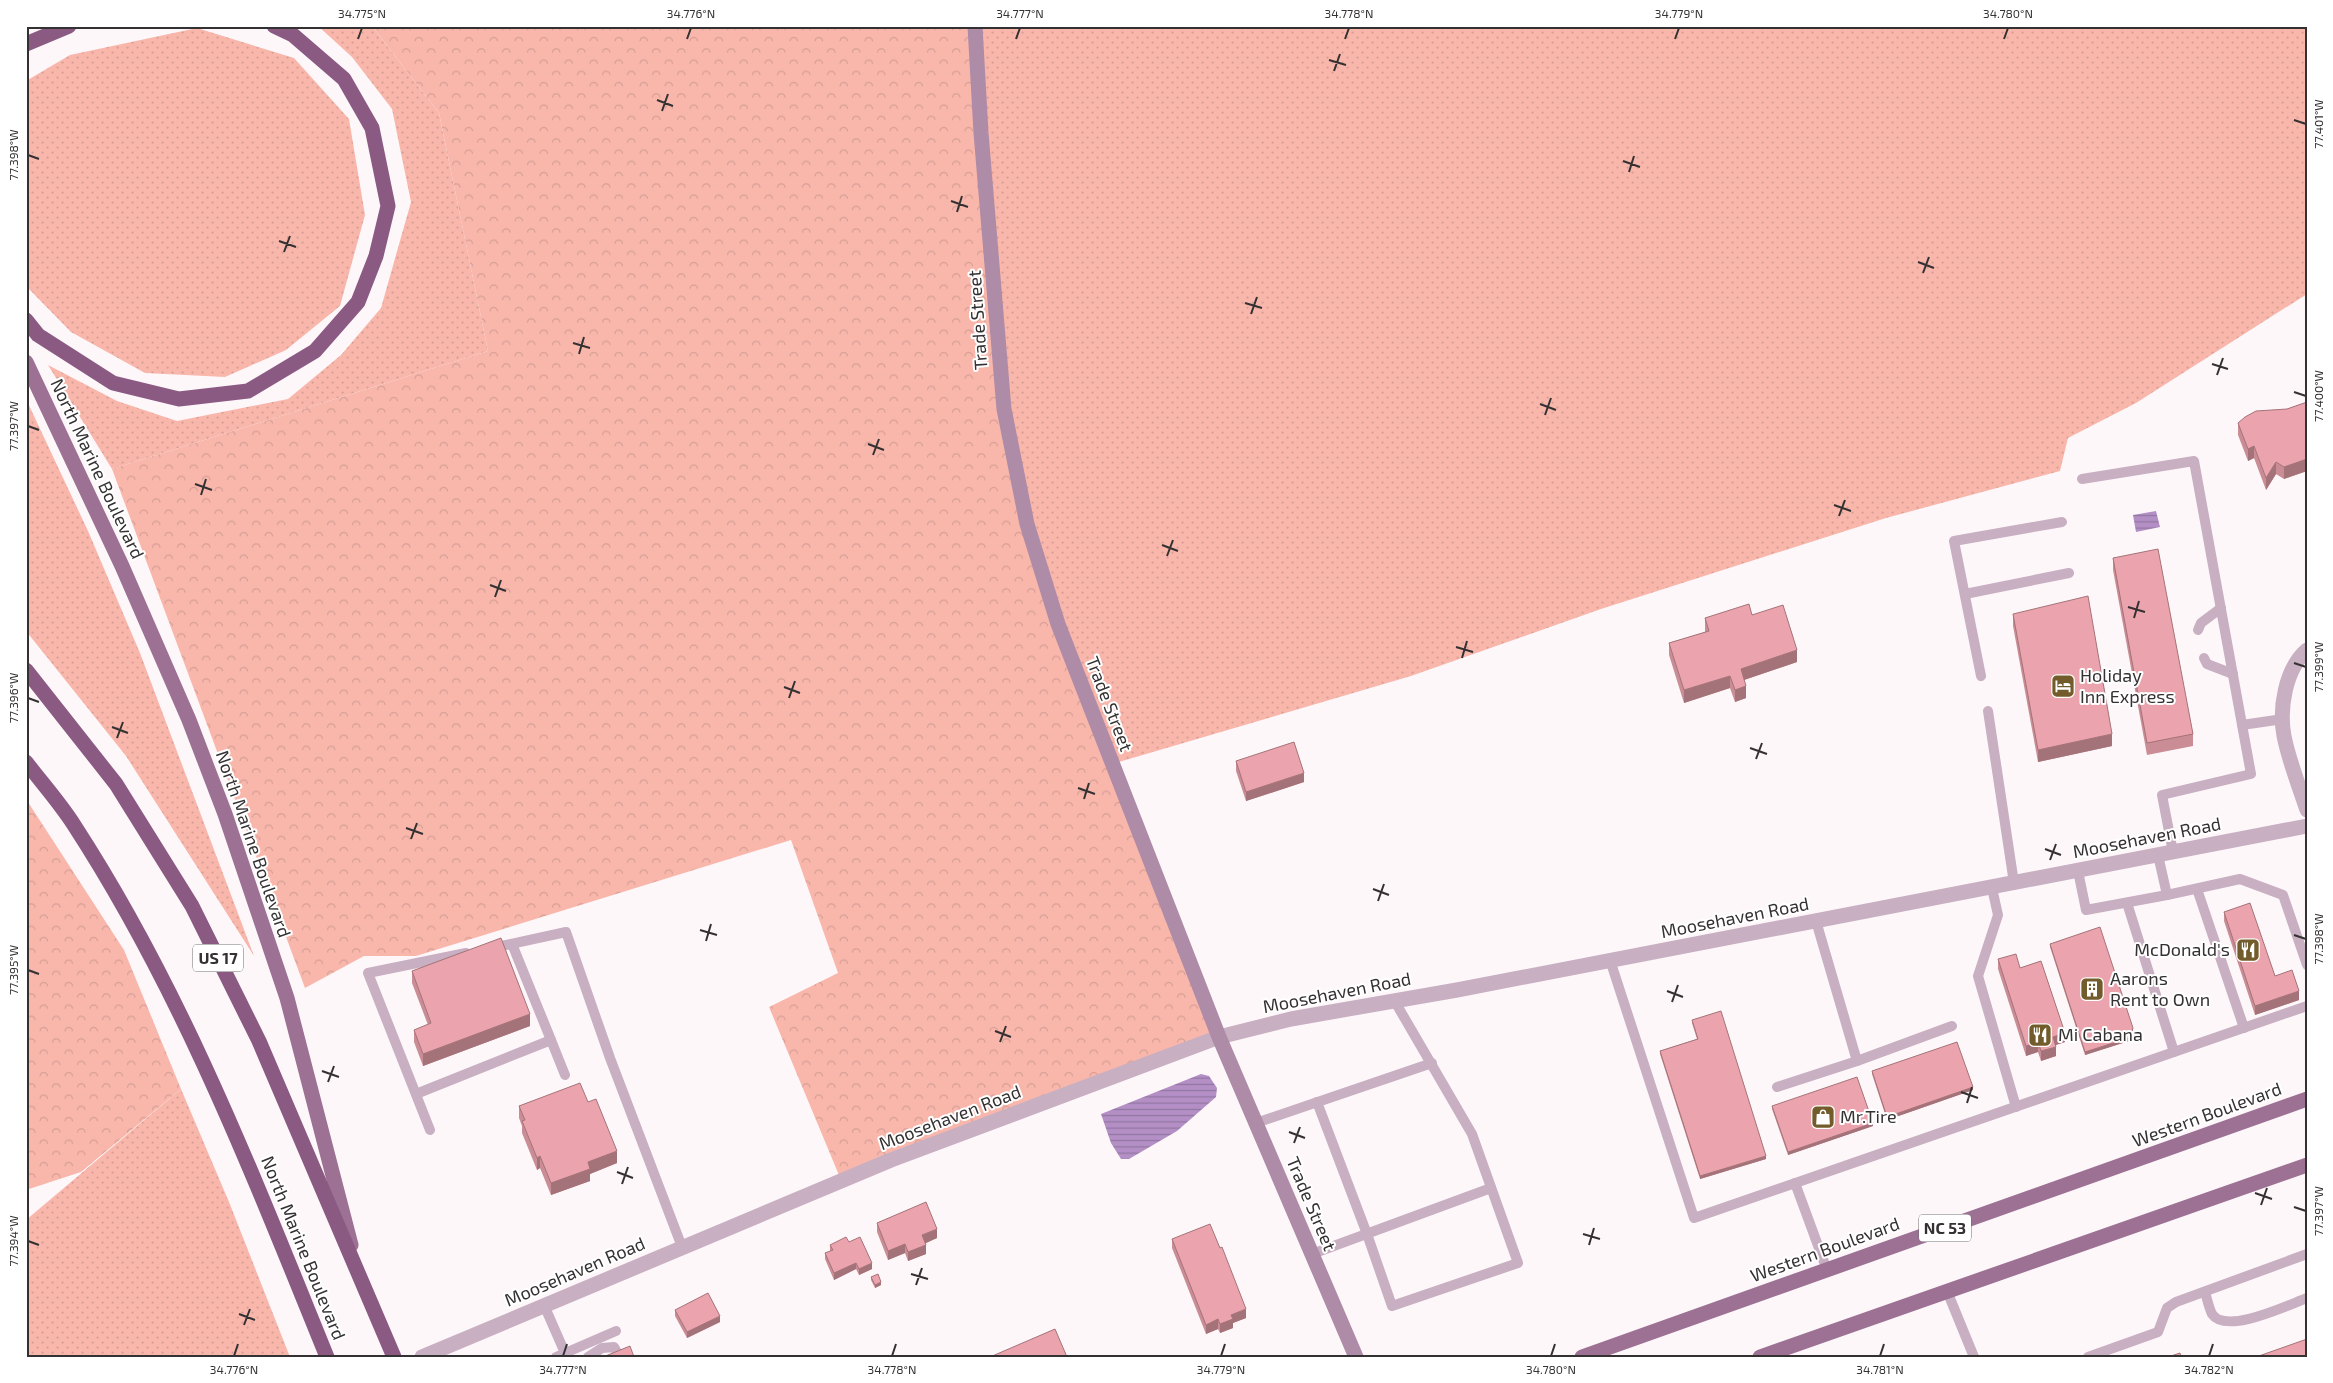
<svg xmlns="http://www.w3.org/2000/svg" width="2333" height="1383" font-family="'Exo 2',sans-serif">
	<defs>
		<pattern id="grass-dots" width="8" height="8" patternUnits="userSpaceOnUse" patternTransform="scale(1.25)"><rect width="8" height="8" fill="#f9b7ac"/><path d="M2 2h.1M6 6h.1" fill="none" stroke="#d69e94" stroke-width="1.8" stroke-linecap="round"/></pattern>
		<pattern id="forest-crowns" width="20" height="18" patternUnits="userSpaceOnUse" patternTransform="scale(1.25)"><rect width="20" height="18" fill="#f9b7ac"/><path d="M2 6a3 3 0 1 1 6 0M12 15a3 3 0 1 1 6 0" fill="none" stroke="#d69e94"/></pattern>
		<pattern id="water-rules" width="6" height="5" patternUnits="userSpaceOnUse" patternTransform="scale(1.25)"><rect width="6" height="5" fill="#b38fc5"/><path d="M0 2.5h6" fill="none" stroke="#9275a1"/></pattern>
	</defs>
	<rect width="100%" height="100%" fill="#fef7fa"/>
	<g fill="url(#grass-dots)">
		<polygon points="318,26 372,26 439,113 488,351 112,469 48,365 117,401 177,421 288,399 341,355 381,308 411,202 392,109 352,57"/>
		<polygon points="975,26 2307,26 2307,294 2136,403 2068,438 2060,471 1886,518 1601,609 1411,676 1112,764 1058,624 1004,409"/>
		<polygon points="197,28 294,58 349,119 365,215 340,306 286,350 225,377 145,373 71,332 26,286 26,81 70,55"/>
		<polygon points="26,399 88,531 140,653 254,956 126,756 26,631"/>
		<polygon points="181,1089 229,1202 290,1357 26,1357 26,1220"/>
	</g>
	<g fill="url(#forest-crowns)">
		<polygon points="372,26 975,26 1004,409 1027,524 1219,1037 841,1180 769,1007 838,973 791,840 416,956 364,956 305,988 112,469 488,351 439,113"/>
		<polygon points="26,799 124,950 181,1089 81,1172 26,1190"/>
	</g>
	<g fill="url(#water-rules)">
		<polygon points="2156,511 2160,527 2136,532 2133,515"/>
		<polygon points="1201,1074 1209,1076 1217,1088 1216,1097 1177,1131 1129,1159 1121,1159 1111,1143 1101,1114"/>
	</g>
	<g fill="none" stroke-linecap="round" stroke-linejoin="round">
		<g stroke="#c8afc2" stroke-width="10">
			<polyline points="2082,479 2194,461 2251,774 2162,795 2173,852"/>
			<polyline points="1965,594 2069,573"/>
			<polyline points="2198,630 2201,623 2221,608"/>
			<polyline points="2204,658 2207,664 2233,674"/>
			<polyline points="1981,676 1954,541 2062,522"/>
			<polyline points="1988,711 2014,883"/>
			<polyline points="2242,725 2283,719"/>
			<polyline points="2078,871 2086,910 2167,895 2158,855"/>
			<polyline points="1992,888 1998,915 1978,976 2016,1107"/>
			<polyline points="2197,889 2244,1028"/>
			<polyline points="2167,895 2240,879 2283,895 2307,965"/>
			<polyline points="2127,903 2174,1052"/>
			<polyline points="1816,921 1857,1061"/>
			<polyline points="512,944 551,1040"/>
			<polyline points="492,948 566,932 610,1058 682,1247"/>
			<polyline points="1610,960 1694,1218 2307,1006"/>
			<polyline points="1777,1087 1857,1061 1952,1026"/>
			<polyline points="416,1094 551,1040 565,1075"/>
			<polyline points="1317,1102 1367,1234 1392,1306 1518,1263 1472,1134 1394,1000"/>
			<polyline points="1256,1123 1432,1063"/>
			<polyline points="430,1130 368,973 466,953"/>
			<polyline points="1795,1183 1827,1270"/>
			<polyline points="1312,1254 1491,1188"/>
			<polyline points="1947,1291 1974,1357"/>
			<path d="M2205,1292C2207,1299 2209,1308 2212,1314C2226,1335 2288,1305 2307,1298"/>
			<polyline points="544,1305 565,1353"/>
			<polyline points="556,1357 616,1331"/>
			<polyline points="588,1357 602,1348 614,1347 618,1354"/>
			<polyline points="2088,1357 2158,1332 2167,1308 2176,1302 2307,1254"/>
		</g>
		<g stroke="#c8afc2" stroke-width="15">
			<path d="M2307,650C2285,669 2279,709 2284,736C2289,761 2299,786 2307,810"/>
			<polyline points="422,1357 891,1160 1219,1037 1291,1019 1457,990 2307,826"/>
		</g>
		<polyline stroke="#ae8ba7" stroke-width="15" points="975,26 981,133 1004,409 1027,524 1058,624 1219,1037 1356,1357"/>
		<g stroke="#9c7194" stroke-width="15">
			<polyline points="26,362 122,566 189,720 225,814 287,998 351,1245"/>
			<polyline points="1582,1357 2307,1099"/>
			<polyline points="1760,1357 2307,1165"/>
		</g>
		<g stroke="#8b5a83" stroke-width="15">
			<polyline points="26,44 69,26"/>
			<polyline points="26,320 38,335 113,383 179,399 248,391 315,351 358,302 376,256 388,206 372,128 344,79 293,35 274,26"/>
			<polyline points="26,670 116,784 192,906 259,1041 394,1357"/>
			<path d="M26,762C42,783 60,803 74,825C182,991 253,1175 327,1357"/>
		</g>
	</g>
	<g fill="#ca8d95">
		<polygon points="2307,402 2307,471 2284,479 2276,474 2266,490 2254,458 2248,461 2238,435 2238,423 2287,409"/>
		<polygon points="2113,558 2193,734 2193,746 2147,755 2113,570"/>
		<polygon points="2013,614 2112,746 2038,762 2013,626"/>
		<polygon points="1752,615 1797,662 1744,680 1746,698 1735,702 1730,688 1684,703 1669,655 1669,643 1705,632 1705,618"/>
		<polygon points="1236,761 1304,782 1246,801 1236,771"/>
		<polygon points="2224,912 2275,976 2299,1000 2255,1015 2224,921"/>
		<polygon points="2050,944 2133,1031 2129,1041 2085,1055 2050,947"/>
		<polygon points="1998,959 2020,968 2065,1042 2055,1045 2056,1056 2041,1061 2038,1052 2026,1056 1998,969"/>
		<polygon points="412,971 530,1026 423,1066 414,1042 414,1030 428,1025 412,983"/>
		<polygon points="1692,1020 1766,1159 1700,1179 1660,1054 1660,1051 1697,1039 1692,1023"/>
		<polygon points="1872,1071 1973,1090 1887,1120 1872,1074"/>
		<polygon points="588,1102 617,1163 590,1174 590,1181 551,1195 540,1168 537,1170 522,1133 522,1126 519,1118 519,1106"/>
		<polygon points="1772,1106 1873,1126 1788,1155 1772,1109"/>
		<polygon points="877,1223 937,1238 925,1243 926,1254 908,1261 905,1253 888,1260 877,1232"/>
		<polygon points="1172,1239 1246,1318 1233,1323 1233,1328 1220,1333 1218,1329 1206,1334 1172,1248"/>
		<polygon points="849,1242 872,1269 859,1275 856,1269 834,1280 825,1259 825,1253 830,1251 830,1245"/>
		<polygon points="871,1277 881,1285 875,1288 871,1280"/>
		<polygon points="675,1310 720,1322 687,1338 675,1316"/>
	</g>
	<g fill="#a47379">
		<polygon points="2254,446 2254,458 2248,461 2248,449"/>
		<polygon points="2307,459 2307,471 2284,479 2284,467"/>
		<polygon points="2276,462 2276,474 2266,490 2266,478"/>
		<polygon points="1797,650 1797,662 1741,681 1741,669"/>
		<polygon points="1730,676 1730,688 1684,703 1684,690"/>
		<polygon points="1746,686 1746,698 1735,702 1735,690"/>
		<polygon points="2112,734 2112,746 2038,762 2038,750"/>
		<polygon points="1304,773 1304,782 1246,801 1246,792"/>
		<polygon points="2299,991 2299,1000 2255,1015 2255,1006"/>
		<polygon points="530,1014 530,1026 423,1066 423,1054"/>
		<polygon points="2133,1028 2133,1031 2129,1041 2085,1055 2085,1052"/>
		<polygon points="2065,1033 2065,1042 2053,1046 2053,1037"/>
		<polygon points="2038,1042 2038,1052 2026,1056 2026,1046"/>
		<polygon points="2056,1047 2056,1056 2041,1061 2041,1051"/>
		<polygon points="1973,1087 1973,1090 1887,1120 1887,1117"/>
		<polygon points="1873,1123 1873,1126 1788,1155 1788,1152"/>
		<polygon points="617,1151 617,1163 590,1174 590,1181 551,1195 551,1183 588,1162"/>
		<polygon points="540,1156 540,1168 537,1170 537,1158"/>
		<polygon points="1766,1156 1766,1159 1700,1179 1700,1176"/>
		<polygon points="937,1229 937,1238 922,1245 922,1235"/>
		<polygon points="905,1244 905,1253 888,1260 888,1251"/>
		<polygon points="926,1245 926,1254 908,1261 908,1252"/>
		<polygon points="856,1263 856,1269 834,1280 834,1273"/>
		<polygon points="872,1263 872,1269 859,1275 859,1269"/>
		<polygon points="881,1282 881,1285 875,1288 875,1285"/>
		<polygon points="1246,1309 1246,1318 1233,1323 1233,1328 1220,1333 1220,1324 1231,1315"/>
		<polygon points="720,1316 720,1322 687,1338 687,1332"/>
		<polygon points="1218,1319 1218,1329 1206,1334 1206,1325"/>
	</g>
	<g fill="#eba4ad" stroke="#a47379">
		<polygon points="2307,402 2307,459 2284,467 2276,462 2266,478 2254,446 2248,449 2238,423 2245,417 2256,411 2287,409"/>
		<polygon points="2158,549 2193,734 2147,743 2113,558"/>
		<polygon points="2088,596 2112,734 2038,750 2013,614"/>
		<polygon points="1749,604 1752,615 1783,605 1797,650 1741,669 1746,686 1735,690 1730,676 1684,690 1669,643 1709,631 1705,618"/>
		<polygon points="1294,742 1304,773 1246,792 1236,761"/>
		<polygon points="2250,903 2275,976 2292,970 2299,991 2255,1006 2224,912"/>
		<polygon points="2100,927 2133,1028 2129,1038 2085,1052 2050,944"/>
		<polygon points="501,938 530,1014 423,1054 414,1030 431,1023 412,971"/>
		<polygon points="2016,954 2020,968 2041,961 2065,1033 2053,1037 2056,1047 2041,1051 2038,1042 2026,1046 1998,959"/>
		<polygon points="1721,1011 1766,1156 1700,1176 1660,1051 1698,1039 1692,1020"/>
		<polygon points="1957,1042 1973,1087 1887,1117 1872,1071"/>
		<polygon points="1857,1077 1873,1123 1788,1152 1772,1106"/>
		<polygon points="580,1083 588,1102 596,1099 617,1151 588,1162 590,1169 551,1183 540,1156 537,1158 522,1121 525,1120 519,1106"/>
		<polygon points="926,1202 937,1229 922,1235 926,1245 908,1252 905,1244 888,1251 877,1223"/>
		<polygon points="1210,1224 1220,1248 1222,1247 1246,1309 1231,1315 1233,1319 1220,1324 1218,1319 1206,1325 1172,1239"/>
		<polygon points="846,1237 849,1242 860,1237 872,1263 859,1269 856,1263 834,1273 825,1253 833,1250 830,1245"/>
		<polygon points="878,1274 881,1282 875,1285 871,1277"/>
		<polygon points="708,1293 720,1316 687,1332 675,1310"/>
		<polygon points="1055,1329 1067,1357 990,1357"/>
		<polygon points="2307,1339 2307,1357 2256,1357"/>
		<polygon points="630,1346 634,1357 603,1357"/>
		<polygon points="2180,1353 2181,1357 2168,1357"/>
	</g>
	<path fill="none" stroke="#343132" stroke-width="2" d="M358,39L362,28M687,39L691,28M1016,39L1020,28M1345,39L1349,28M1675,39L1679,28M2004,39L2008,28M1329,60L1346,65M1334,71L1340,54M657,100L673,106M662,111L668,94M2294,120L2306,124M28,155L39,159M1623,161L1640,167M1629,172L1634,156M951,201L968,207M957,212L962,196M279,241L296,247M284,252L290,236M1918,262L1934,268M1923,273L1929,257M1245,303L1262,308M1251,314L1257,297M573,343L590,348M579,354L584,337M2212,364L2228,369M2217,375L2223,358M2294,392L2306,396M1540,404L1556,410M1545,415L1551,398M28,426L39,430M868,444L884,450M873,455L879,439M195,484L212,490M201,495L206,479M1834,505L1851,511M1839,516L1845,500M1162,545L1178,551M1167,556L1173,540M490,585L506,591M495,597L501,580M2128,607L2145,612M2134,618L2139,601M1456,647L1473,652M1462,658L1467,641M2294,663L2306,667M784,687L800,693M28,698L39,702M789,698L795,681M112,727L128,733M117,738L123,722M1750,748L1767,754M1756,759L1762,743M1078,788L1095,794M1084,799L1089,783M406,828L423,834M411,839L417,823M2045,849L2061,855M2050,860L2056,844M1373,889L1389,895M1378,901L1384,884M700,930L717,935M2294,935L2306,939M706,941L711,924M28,970L39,974M1667,991L1683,997M1672,1002L1678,985M995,1031L1011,1037M1000,1042L1006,1026M322,1071L339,1077M328,1082L334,1066M1961,1092L1978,1098M1967,1103L1972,1087M1289,1132L1305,1138M1294,1143L1300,1127M617,1172L633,1178M622,1184L628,1167M2255,1193L2272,1199M2261,1205L2267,1188M2294,1207L2306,1211M1583,1234L1600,1239M28,1241L39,1245M1589,1245L1594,1228M911,1274L928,1279M916,1285L922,1268M239,1314L255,1320M244,1325L250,1309M234,1356L238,1344M563,1356L567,1344M892,1356L896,1344M1221,1356L1225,1344M1551,1356L1555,1344M1880,1356L1884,1344M2209,1356L2213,1344"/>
	<defs>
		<g id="hotel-square" transform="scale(1.25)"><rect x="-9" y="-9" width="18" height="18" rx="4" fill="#725c2c" stroke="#fff"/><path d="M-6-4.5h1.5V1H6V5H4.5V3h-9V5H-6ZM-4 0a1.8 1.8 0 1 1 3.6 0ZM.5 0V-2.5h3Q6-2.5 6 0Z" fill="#fff"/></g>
		<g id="restaurant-square" transform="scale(1.25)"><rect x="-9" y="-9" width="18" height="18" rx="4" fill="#725c2c" stroke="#fff"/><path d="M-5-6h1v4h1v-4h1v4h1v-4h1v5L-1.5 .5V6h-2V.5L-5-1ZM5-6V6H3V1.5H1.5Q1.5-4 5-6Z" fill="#fff"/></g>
		<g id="building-square" transform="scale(1.25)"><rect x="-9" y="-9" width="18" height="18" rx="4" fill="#725c2c" stroke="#fff"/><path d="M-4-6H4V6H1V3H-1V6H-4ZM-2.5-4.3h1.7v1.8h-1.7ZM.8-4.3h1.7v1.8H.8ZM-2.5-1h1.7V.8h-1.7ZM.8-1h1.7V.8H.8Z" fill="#fff"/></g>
		<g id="shop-square" transform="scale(1.25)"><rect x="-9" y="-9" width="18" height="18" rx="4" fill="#725c2c" stroke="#fff"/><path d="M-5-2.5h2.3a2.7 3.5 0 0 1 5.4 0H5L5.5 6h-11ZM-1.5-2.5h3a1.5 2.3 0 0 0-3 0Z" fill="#fff"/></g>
	</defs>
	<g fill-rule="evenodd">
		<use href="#hotel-square" x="2063" y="686"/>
		<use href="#restaurant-square" x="2248" y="950"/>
		<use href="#building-square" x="2092" y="989"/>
		<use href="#restaurant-square" x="2040" y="1035"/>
		<use href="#shop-square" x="1823" y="1117"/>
	</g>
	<g text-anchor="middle" stroke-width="4" stroke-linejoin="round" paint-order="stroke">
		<g fill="#fff" stroke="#716f70" stroke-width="1">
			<rect x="193" y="944.5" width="50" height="27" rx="4"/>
			<rect x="1919" y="1214.5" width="52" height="27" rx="4"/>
		</g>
		<g font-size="16" font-weight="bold" fill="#343132">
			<text x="218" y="964">US 17</text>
			<text x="1945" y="1234">NC 53</text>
		</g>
		<g font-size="18" fill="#343132" stroke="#fff">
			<text transform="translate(978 320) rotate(-94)" y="6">Trade Street</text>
			<text transform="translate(97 469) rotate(65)" y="6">North Marine Boulevard</text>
			<text transform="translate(1109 704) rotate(69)" y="6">Trade Street</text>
			<text transform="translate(2147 838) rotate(-11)" y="6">Moosehaven Road</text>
			<text transform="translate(253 844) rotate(71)" y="6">North Marine Boulevard</text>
			<text transform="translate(1735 918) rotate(-11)" y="6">Moosehaven Road</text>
			<text transform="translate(1337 993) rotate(-11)" y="6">Moosehaven Road</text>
			<text transform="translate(2207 1115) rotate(-20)" y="6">Western Boulevard</text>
			<text transform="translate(950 1118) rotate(-21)" y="6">Moosehaven Road</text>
			<text transform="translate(1311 1204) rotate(67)" y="6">Trade Street</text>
			<text transform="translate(303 1248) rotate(68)" y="6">North Marine Boulevard</text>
			<text transform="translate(1825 1250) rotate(-20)" y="6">Western Boulevard</text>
			<text transform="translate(575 1272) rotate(-23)" y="6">Moosehaven Road</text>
		</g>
		<g font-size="18" fill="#343132" stroke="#fff" text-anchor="start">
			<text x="2080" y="682">Holiday<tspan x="2080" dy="21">Inn Express</tspan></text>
			<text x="2230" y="956" text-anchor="end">McDonald's</text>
			<text x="2110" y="985">Aarons<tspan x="2110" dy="21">Rent to Own</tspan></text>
			<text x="2058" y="1041">Mi Cabana</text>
			<text x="1840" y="1123">Mr.Tire</text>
		</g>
	</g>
	<rect width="2333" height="1383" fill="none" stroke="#ffffff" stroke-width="55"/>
	<rect x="28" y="28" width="2278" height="1328" fill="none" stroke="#343132" stroke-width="2"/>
	<g font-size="12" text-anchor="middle" fill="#343132">
		<text x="362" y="18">34.775°N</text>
		<text x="691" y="18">34.776°N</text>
		<text x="1020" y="18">34.777°N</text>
		<text x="1349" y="18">34.778°N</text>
		<text x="1679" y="18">34.779°N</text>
		<text x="2008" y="18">34.780°N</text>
		<text transform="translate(2319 124) rotate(-90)" y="4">77.401°W</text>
		<text transform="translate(14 155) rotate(-90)" y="4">77.398°W</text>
		<text transform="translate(2319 396) rotate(-90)" y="4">77.400°W</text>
		<text transform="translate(14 426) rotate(-90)" y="4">77.397°W</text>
		<text transform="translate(2319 667) rotate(-90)" y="4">77.399°W</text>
		<text transform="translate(14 698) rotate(-90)" y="4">77.396°W</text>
		<text transform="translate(2319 939) rotate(-90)" y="4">77.398°W</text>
		<text transform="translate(14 970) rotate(-90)" y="4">77.395°W</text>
		<text transform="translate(2319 1211) rotate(-90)" y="4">77.397°W</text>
		<text transform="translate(14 1241) rotate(-90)" y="4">77.394°W</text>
		<text x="234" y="1374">34.776°N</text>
		<text x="563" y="1374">34.777°N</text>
		<text x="892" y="1374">34.778°N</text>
		<text x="1221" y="1374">34.779°N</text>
		<text x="1551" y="1374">34.780°N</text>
		<text x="1880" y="1374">34.781°N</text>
		<text x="2209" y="1374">34.782°N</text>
	</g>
</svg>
